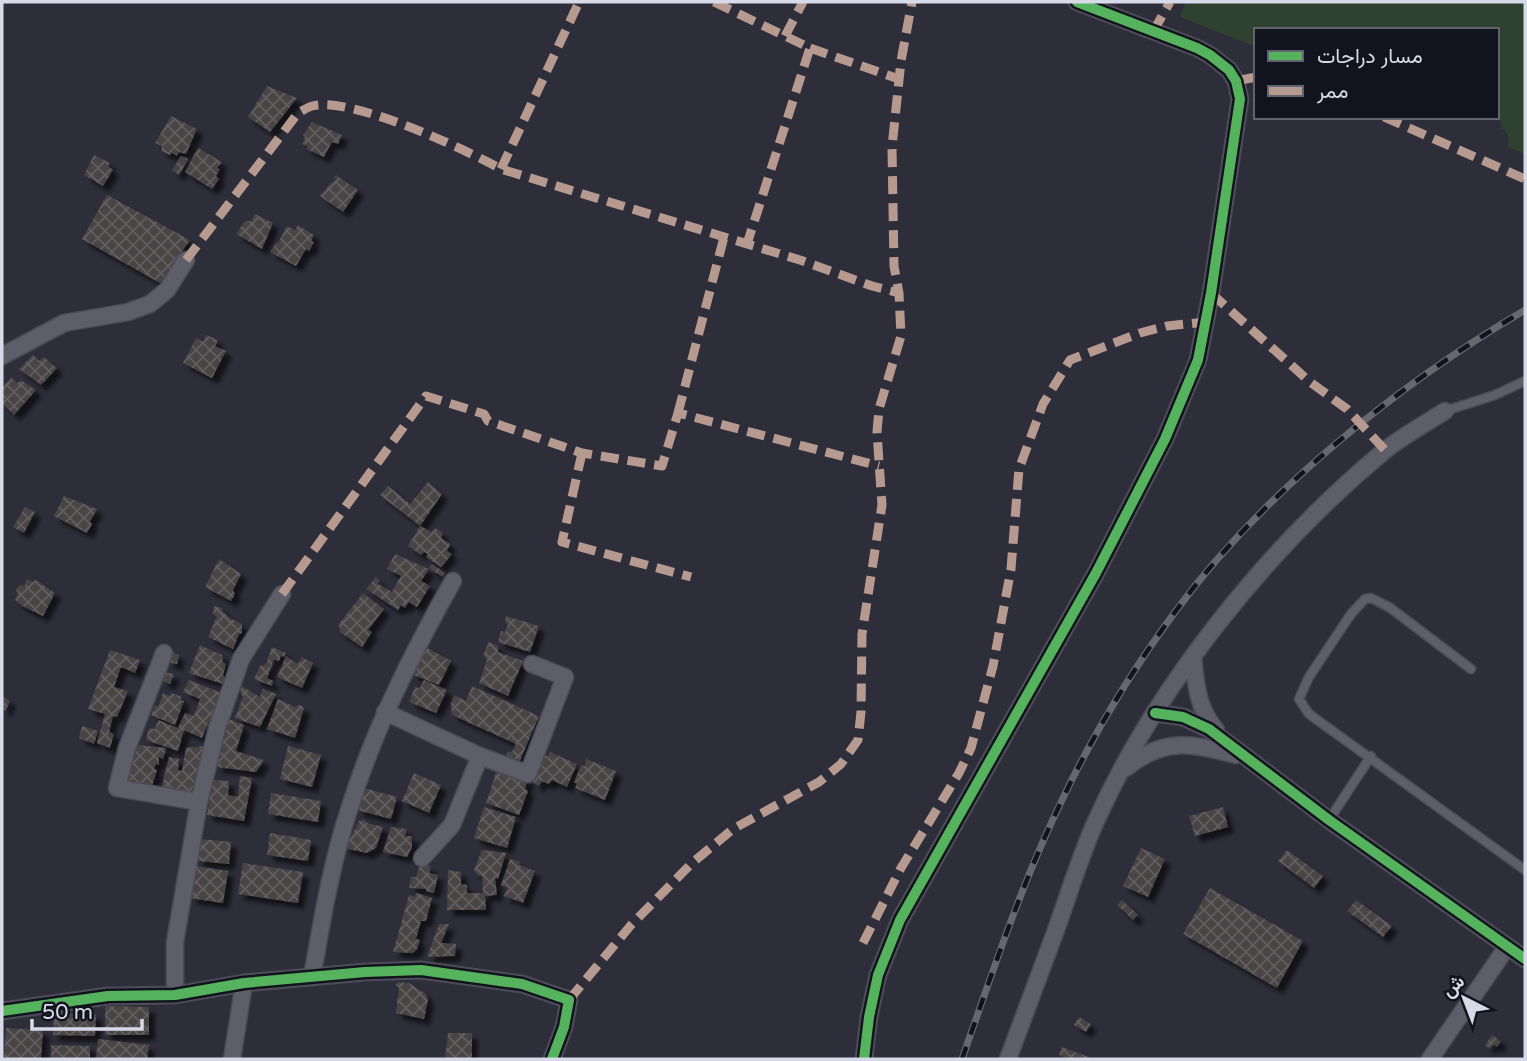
<svg xmlns="http://www.w3.org/2000/svg" width="1527" height="1061" font-family="'Varela Round',Vazirmatn,sans-serif">
	<defs>
		<pattern id="building-cross-hatch" width="8" height="8" patternUnits="userSpaceOnUse" patternTransform="scale(1.75)"><rect width="8" height="8" fill="#484445"/><path d="M0 0l8 8M0 8l8-8" fill="none" stroke="#625e60"/></pattern>
		<filter id="shadow"><feDropShadow dx="6" dy="6" stdDeviation="2" flood-color="#0009"/></filter>
	</defs>
	<rect width="100%" height="100%" fill="#2d2e39"/>
	<path fill="#2f412f" d="M1186,2H1525V154L1508,147C1509,139 1509,132 1501,128L1502,122L1488,117H1497V30H1256V47L1180,17Z"/>
	<g fill="url(#building-cross-hatch)" filter="url(#shadow)">
		<polygon points="267,86 297,98 270,132 248,117"/>
		<polygon points="171,116 197,129 186,154 179,152 177,156 172,153 170,155 161,151 162,146 155,143"/>
		<polygon points="312,122 342,135 338,144 332,142 324,157 306,149 308,146 302,144 305,137 303,135"/>
		<polygon points="198,148 222,162 217,168 220,169 216,176 219,179 212,189 185,172"/>
		<polygon points="94,155 110,163 108,166 113,170 103,186 84,175"/>
		<polygon points="181,156 188,159 179,175 172,170"/>
		<polygon points="336,175 358,190 343,212 320,196 331,183 336,180 334,178"/>
		<polygon points="107,195 190,240 160,283 82,239"/>
		<polygon points="255,214 273,223 262,249 236,234 245,221 251,221"/>
		<polygon points="298,225 314,235 311,241 314,242 309,251 306,249 296,266 270,252 276,243 278,243 287,226 295,230"/>
		<polygon points="206,335 218,340 215,346 226,351 212,378 183,363 196,338 203,342"/>
		<polygon points="33,355 39,361 44,357 57,368 41,385 19,369"/>
		<polygon points="11,377 17,383 21,380 36,390 14,415 2,403 2,388"/>
		<polygon points="428,482 442,494 420,526 432,532 435,528 443,533 441,538 450,544 447,551 452,554 441,567 426,557 428,554 424,552 421,555 408,546 420,526 380,495 388,486 410,504"/>
		<polygon points="64,496 97,509 90,522 92,524 87,533 54,516"/>
		<polygon points="25,507 35,512 24,533 13,527"/>
		<polygon points="395,554 429,569 421,581 430,586 417,607 408,602 405,608 401,605 398,610 366,589 376,577 380,581 377,583 392,592 401,576 387,569"/>
		<polygon points="219,559 241,574 233,590 235,594 231,601 205,587"/>
		<polygon points="432,564 445,573 443,577 431,570 429,567"/>
		<polygon points="26,579 33,582 36,580 55,593 43,616 22,606 15,600 18,593 16,590 19,585 25,586"/>
		<polygon points="363,593 384,609 368,630 372,632 362,647 340,632 339,624"/>
		<polygon points="214,606 223,609 222,611 230,618 242,624 242,633 239,634 233,649 208,637 217,617 213,614"/>
		<polygon points="506,616 539,626 530,652 498,642 501,631 505,632 508,625 505,622"/>
		<polygon points="489,642 498,646 498,652 523,661 508,696 479,683 487,660 483,655"/>
		<polygon points="200,645 222,655 223,662 226,664 223,675 226,678 223,684 189,673"/>
		<polygon points="424,646 451,661 439,685 411,674"/>
		<polygon points="272,647 286,653 284,657 281,655 279,661 274,659 267,678 273,681 272,686 254,679 260,666 266,664"/>
		<polygon points="110,650 140,660 135,673 121,667 114,687 128,691 117,717 113,716 109,732 114,734 110,748 97,743 105,714 88,709"/>
		<polygon points="171,652 179,655 177,664 167,662"/>
		<polygon points="286,656 298,664 302,657 313,663 302,688 277,677"/>
		<polygon points="164,672 174,674 170,684 161,680"/>
		<polygon points="189,680 221,693 202,738 184,730 178,751 146,740 149,728 155,729 158,720 178,728 185,713 194,716 200,699 183,692"/>
		<polygon points="424,680 447,690 436,713 409,702 415,687 420,688"/>
		<polygon points="242,686 260,697 263,689 276,694 260,727 235,718 243,697 240,691"/>
		<polygon points="472,686 539,716 519,763 505,757 508,752 512,752 516,744 452,715 451,704 454,695 466,701"/>
		<polygon points="163,693 170,696 171,693 182,697 180,700 184,701 175,725 151,715 155,705 159,706"/>
		<polygon points="2,696 10,701 5,711 2,709"/>
		<polygon points="278,699 295,707 300,705 304,708 295,738 267,729"/>
		<polygon points="229,719 244,725 236,751 264,760 256,772 216,767"/>
		<polygon points="82,726 98,731 94,744 79,738"/>
		<polygon points="138,745 166,748 163,759 159,757 159,765 156,764 154,769 157,770 152,786 159,790 125,785"/>
		<polygon points="204,746 206,748 196,793 161,791 169,757 179,759 178,770 182,771 186,748"/>
		<polygon points="288,746 321,755 312,787 280,779"/>
		<polygon points="550,752 577,764 567,787 552,780 549,784 542,781 539,786 533,783 544,755 548,756"/>
		<polygon points="586,759 616,771 605,800 575,788 577,784 574,782 581,765 585,766"/>
		<polygon points="498,767 528,779 525,789 528,791 519,815 486,803"/>
		<polygon points="414,773 441,785 429,813 402,801"/>
		<polygon points="240,776 252,778 244,821 207,815 213,780 229,781 228,795 238,797"/>
		<polygon points="363,788 397,797 391,819 357,810"/>
		<polygon points="271,793 321,801 318,822 268,814"/>
		<polygon points="484,807 516,817 507,848 474,838"/>
		<polygon points="1223,807 1228,827 1195,836 1189,816"/>
		<polygon points="364,819 367,823 383,827 376,848 367,853 343,848 346,839 349,841 359,821"/>
		<polygon points="391,827 407,829 405,836 412,836 412,847 407,857 383,852"/>
		<polygon points="270,833 311,840 308,861 267,855"/>
		<polygon points="200,839 231,842 229,864 198,861"/>
		<polygon points="1141,848 1165,859 1148,897 1123,886"/>
		<polygon points="482,850 506,853 498,879 495,878 497,895 485,896 486,910 447,910 448,870 461,872 461,884 467,885 467,893 483,893 482,876 477,875 474,870"/>
		<polygon points="1287,850 1323,876 1314,888 1278,861"/>
		<polygon points="510,859 520,862 519,865 535,871 523,903 504,896 507,888 501,885"/>
		<polygon points="243,863 303,872 298,903 238,894"/>
		<polygon points="420,865 431,866 429,873 438,875 434,893 426,891 426,889 409,888 411,877 416,877"/>
		<polygon points="195,866 228,871 223,903 190,898"/>
		<polygon points="1210,888 1303,941 1277,988 1183,934"/>
		<polygon points="416,893 432,898 426,921 421,921 416,939 420,940 417,949 413,953 393,952 409,895 415,897"/>
		<polygon points="1122,900 1138,915 1133,920 1117,905"/>
		<polygon points="1356,900 1392,926 1383,937 1347,911"/>
		<polygon points="439,924 449,924 441,943 456,944 455,956 427,957"/>
		<polygon points="397,982 409,983 426,994 428,1000 424,1019 396,1013 399,987 396,986"/>
		<polygon points="105,1006 149,1007 149,1035 105,1035"/>
		<polygon points="54,1012 96,1014 95,1036 53,1035"/>
		<polygon points="1079,1017 1091,1024 1086,1032 1074,1025"/>
		<polygon points="6,1028 43,1030 41,1059 4,1059"/>
		<polygon points="448,1033 472,1033 472,1059 445,1059"/>
		<polygon points="1492,1035 1501,1041 1497,1047 1493,1044 1490,1049 1485,1045"/>
		<polygon points="98,1039 149,1045 147,1059 96,1059"/>
		<polygon points="51,1045 90,1046 90,1059 51,1059"/>
		<polygon points="1062,1047 1089,1057 1088,1059 1069,1059 1059,1055"/>
	</g>
	<g fill="none" stroke-linecap="round" stroke-linejoin="round">
		<g stroke="#494a55" stroke-width="11">
			<g id="lane">
				<polyline points="1445,411 1495,395 1525,381"/>
				<polyline points="1471,669 1389,607 1371,598 1365,599 1351,614 1309,677 1299,699 1309,714 1525,870"/>
				<polyline points="1329,820 1371,756"/>
			</g>
		</g>
		<g stroke="#494a55" stroke-width="19">
			<g id="street">
				<polyline points="2,356 64,323 128,312 150,304 167,290 186,260"/>
				<polyline points="164,653 127,748 117,788 199,802"/>
				<path d="M1193,657C1196,684 1197,708 1216,730"/>
				<polyline points="385,712 480,756 528,774 565,677 532,664"/>
				<polyline points="1155,713 1183,717 1209,729 1329,820 1525,959"/>
				<path d="M1126,768C1165,736 1192,744 1236,755"/>
				<polyline points="422,858 452,825 480,756"/>
				<path d="M312,977C322,921 331,864 349,810C374,729 412,654 453,581"/>
				<polyline points="175,995 175,942 199,802 217,728 241,659 282,594"/>
				<polyline points="2,1011 108,996 175,995 244,983 365,972 421,970 522,984 569,1000 564,1027 552,1059"/>
				<polyline points="232,1059 244,983"/>
				<polyline points="864,1059 869,1017 878,975 900,920 1096,573 1165,439 1198,360 1211,293 1240,99 1236,81 1229,70 1210,55 1197,48 1077,2"/>
				<path d="M1008,1059C1024,1016 1040,973 1056,930C1069,894 1080,856 1096,821C1157,685 1269,547 1383,452C1402,436 1425,424 1445,411"/>
				<polyline points="1430,1059 1507,947"/>
			</g>
		</g>
		<use href="#lane" stroke="#5d5e68" stroke-width="8"/>
		<use href="#street" stroke="#5d5e68" stroke-width="16"/>
		<g stroke="#66686f" stroke-width="7">
			<path id="rail" d="M962,1059C993,971 1022,882 1063,798C1094,733 1132,670 1175,612C1262,493 1399,384 1525,310"/>
		</g>
		<use href="#rail" stroke="#12141d" stroke-width="4.5" stroke-dasharray="13" stroke-linecap="butt"/>
		<g stroke="#b69a8f" stroke-width="9" stroke-dasharray="18 9" stroke-linecap="butt">
			<polyline points="714,2 810,48 747,244"/>
			<polyline points="1153,32 1170,2"/>
			<polyline points="785,36 803,2"/>
			<polyline points="810,48 899,79"/>
			<polyline points="1236,81 1256,77"/>
			<polyline points="1384,117 1525,179"/>
			<polyline points="501,169 579,2"/>
			<path d="M186,260L298,113C302,111 308,107 312,106C352,96 464,149 501,169L800,260L872,286L899,293"/>
			<polyline points="1211,293 1310,382 1347,409 1385,450"/>
			<polyline points="678,413 724,237"/>
			<polyline points="582,453 562,542 691,577"/>
			<polyline points="282,594 426,396 484,414 488,421 582,453 662,466 678,413 879,466"/>
			<polyline points="863,943 901,868 959,773 971,748 993,666 1011,569 1019,469 1043,404 1070,360 1140,333 1167,326 1206,322"/>
			<polyline points="569,1000 631,925 691,864 733,829 819,782 841,764 858,740 861,712 862,634 882,505 877,432 879,409 901,336 899,293 894,266 892,147 901,61 912,2"/>
		</g>
		<g stroke="#12141d" stroke-width="15">
			<g id="cycleway">
				<polyline points="1155,713 1183,717 1209,729 1329,820 1525,959"/>
				<polyline points="2,1011 108,996 175,995 244,983 365,972 421,970 522,984 569,1000 564,1027 552,1059"/>
				<polyline points="864,1059 869,1017 878,975 900,920 1096,573 1165,439 1198,360 1211,293 1240,99 1236,81 1229,70 1210,55 1197,48 1077,2"/>
			</g>
		</g>
		<use href="#cycleway" stroke="#56b35d" stroke-width="10"/>
	</g>
	<rect width="1527" height="1061" fill="none" stroke="#d7dae8" stroke-width="7"/>
	<rect x="1254" y="28" width="245" height="91" fill="#12141d" stroke="#61636e" stroke-width="2"/>
	<rect x="1268" y="51" width="35" height="10" fill="#56b35d" stroke="#61636e" stroke-width="2"/>
	<text x="1317" y="63" font-size="21" fill="#d7dae8">مسار دراجات</text>
	<rect x="1268" y="86" width="35" height="10" fill="#b69a8f" stroke="#61636e" stroke-width="2"/>
	<text x="1317" y="98" font-size="21" fill="#d7dae8">ممر</text>
	<g transform="translate(1464 998) rotate(318)" stroke="#12141d" stroke-width="5" paint-order="stroke">
	<path d="M0-5L12 26L0 18L-12 26Z" fill="#d7dae8"/>
	<text y="-10" font-size="19" font-weight="bold" text-anchor="middle" fill="#d7dae8">ش</text>
	</g>
	<path d="M32 1019v10h110v-10" fill="none" stroke="#d7dae8" stroke-width="3.5"/>
	<text x="42" y="1019" font-size="21" fill="#d7dae8" stroke="#12141d" stroke-width="5" paint-order="stroke">50 m</text>
</svg>
